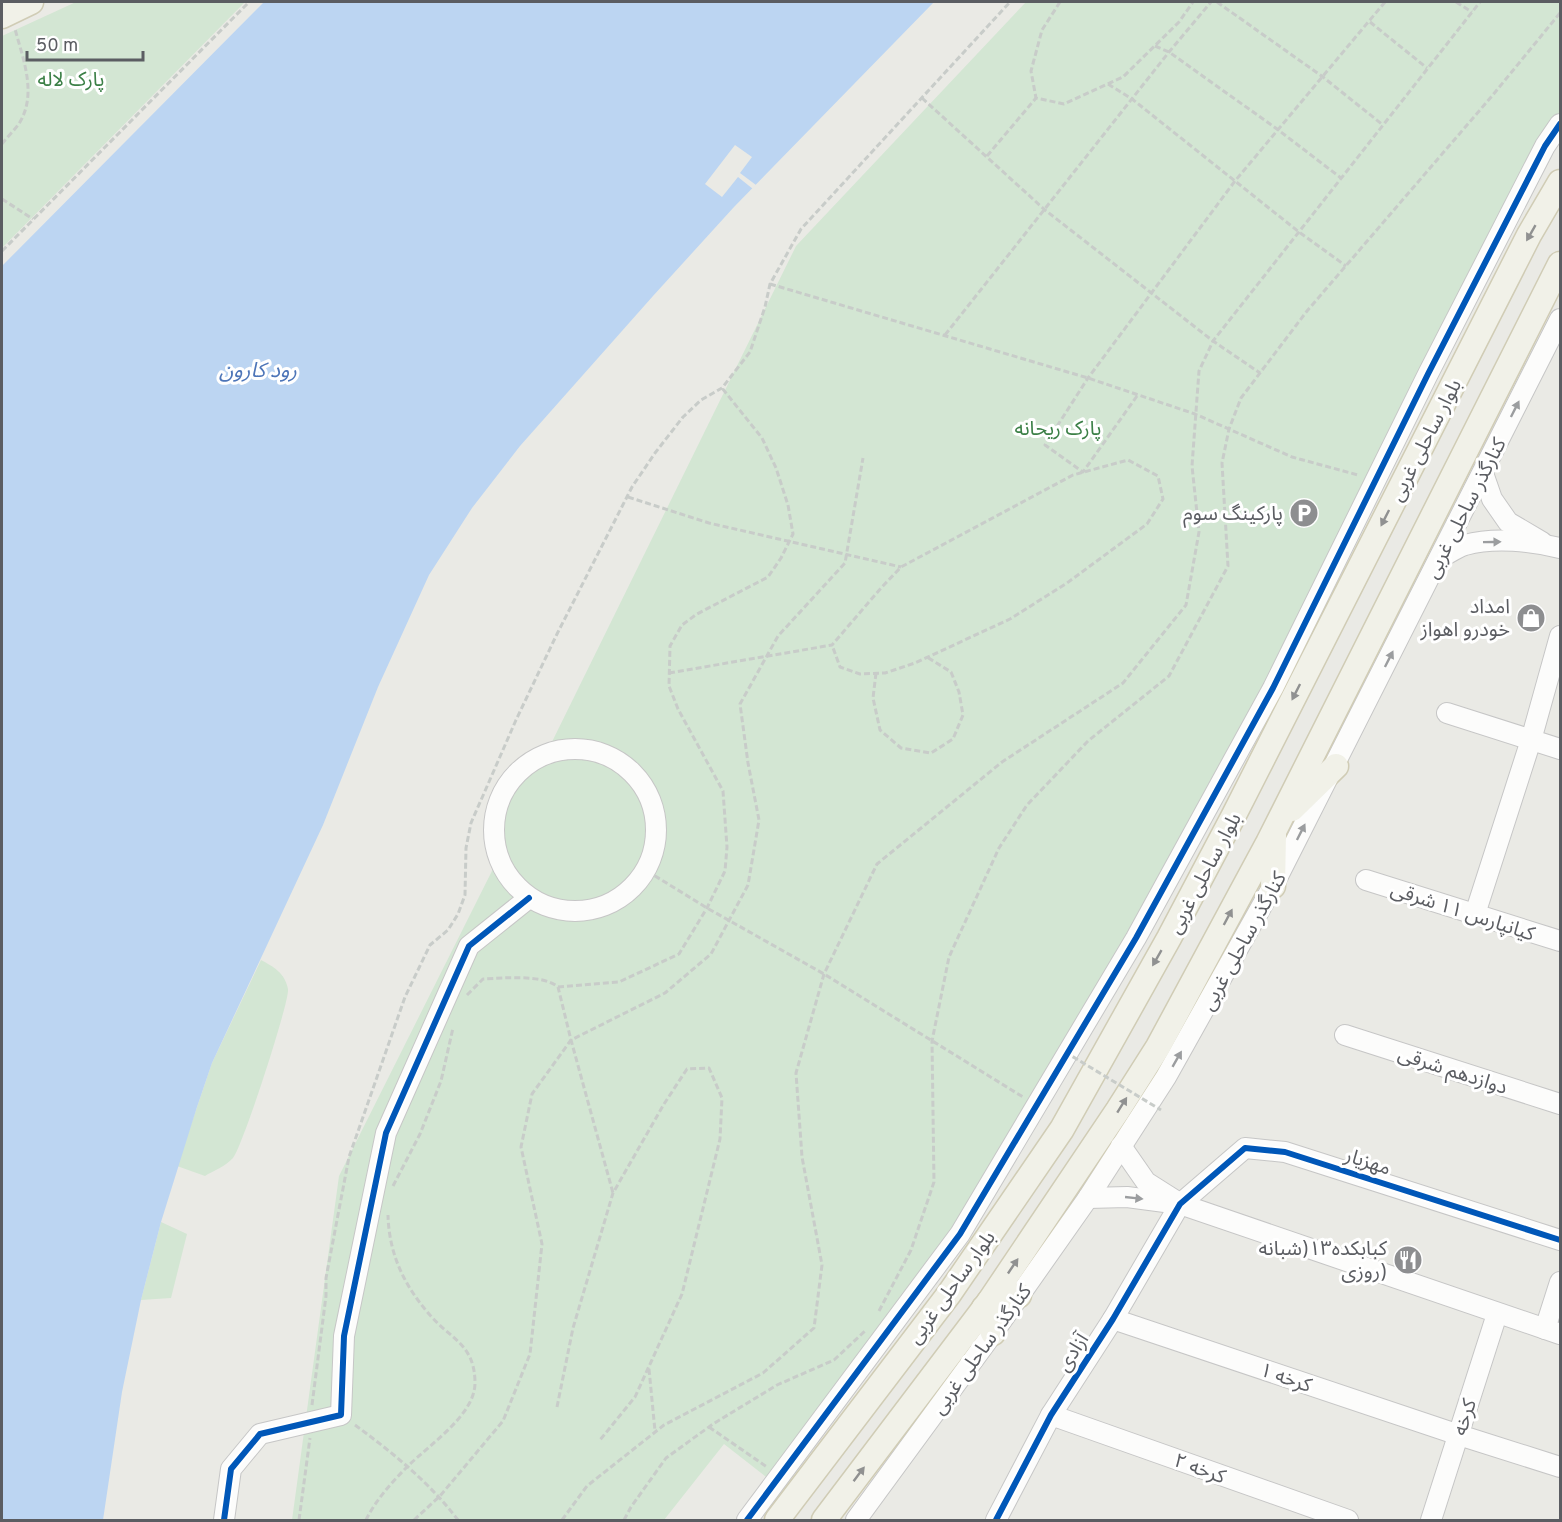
<svg xmlns="http://www.w3.org/2000/svg" width="1562" height="1522" font-family="Overpass,'Noto Sans Arabic',sans-serif">
	<rect width="100%" height="100%" fill="#eaeae5"/>
	<g fill="#d3e6d3">
		<polygon points="76,2 245,2 2,248 2,36"/>
		<polygon points="1026,2 1560,2 1560,124 1219,809 931,1275 775,1484 724,1444 664,1520 292,1520 339,1176 498,859 503,780 546,754 796,246"/>
		<path d="M261,960C274,967 285,973 288,989C290,1001 242,1148 233,1158C226,1166 213,1171 205,1176L177,1166L212,1063Z"/>
		<polygon points="161,1222 187,1234 171,1298 141,1300"/>
	</g>
	<polygon fill="#bcd5f2" points="264,2 934,2 734,207 653,296 520,446 472,508 429,575 378,687 323,825 212,1063 197,1107 161,1222 141,1300 122,1392 103,1520 2,1520 2,266"/>
	<polygon fill="#eaeae5" points="735,145 752,157 740,173 756,185 753,189 738,177 722,197 705,184"/>
	<g fill="none" stroke-linecap="round" stroke-linejoin="round">
		<g stroke="#c6c6c6" stroke-width="22">
			<g id="minor">
				<polyline points="1483,473 1492,499 1508,522 1542,542"/>
				<path d="M1440,558C1448,554 1457,547 1465,545C1494,537 1532,541 1560,548"/>
				<polyline points="1447,713 1560,749"/>
				<circle cx="575" cy="830" r="81"/>
				<polyline points="1366,880 1560,941"/>
				<polyline points="1475,914 1531,740 1560,636"/>
				<polyline points="1345,1035 1560,1104"/>
				<polyline points="1121,1146 1146,1182 1176,1201"/>
				<polyline points="1088,1198 1127,1197 1180,1204 1560,1334"/>
				<polyline points="1113,1319 1459,1435 1560,1467"/>
				<polyline points="1545,1329 1560,1282"/>
				<polyline points="1051,1415 1348,1520"/>
				<polyline points="224,1520 231,1469 260,1434 341,1415 344,1336 386,1133 469,946 529,898"/>
				<polyline points="747,1520 960,1234 1136,938 1273,688 1428,374 1545,146 1560,124"/>
				<polyline points="856,1520 993,1333 1088,1198 1166,1077 1273,886 1560,319"/>
				<polyline points="996,1520 1051,1415 1113,1319 1180,1204 1245,1148 1285,1152 1560,1240"/>
				<polyline points="1431,1520 1497,1314"/>
			</g>
		</g>
		<g stroke="#d0ccb5" stroke-width="27">
			<g id="major">
				<polyline points="2,16 31,2"/>
				<polyline points="1292,809 1336,766"/>
				<polyline points="1273,886 1274,835"/>
				<polyline points="989,1302 1019,1295"/>
				<polyline points="984,1308 993,1333"/>
				<polyline points="777,1520 949,1294 1062,1129 1169,938 1234,815 1529,235 1560,182"/>
				<polyline points="824,1520 989,1302 1118,1110 1158,1047 1268,843 1560,264"/>
			</g>
		</g>
		<g stroke="#c8ccc9" stroke-width="3" stroke-dasharray="6 3" stroke-linecap="butt">
			<polyline points="1060,2 1042,30 1031,71 1036,98 1064,104 1123,77 1179,22 1193,2"/>
			<polyline points="1217,2 1323,77 1383,125"/>
			<polyline points="1456,2 1472,12"/>
			<polyline points="1370,22 1427,68"/>
			<polyline points="1155,46 1169,52 1277,129 1341,178"/>
			<polyline points="1108,84 1132,99 1299,232 1346,266"/>
			<polyline points="922,98 1045,210 1213,341 1260,373"/>
			<path d="M2,144C7,137 15,130 20,122C37,93 23,59 15,29"/>
			<polyline points="987,156 1036,98"/>
			<polyline points="2,199 33,219"/>
			<polyline points="2,251 249,2"/>
			<polyline points="770,284 1088,378 1195,414 1292,457 1358,475"/>
			<polyline points="945,335 1169,52 1211,2"/>
			<polyline points="1137,396 1083,472 1045,445 1088,378 1235,181 1385,2"/>
			<polyline points="628,497 709,523 901,567"/>
			<polyline points="669,673 832,645 881,588 901,567 1073,475 1128,460 1158,476 1163,499 1147,524 1067,583 1010,619 915,663 885,673 860,674 840,667 832,645"/>
			<polyline points="876,673 873,698 880,730 901,748 931,753 953,739 963,715 959,692 951,672 927,657"/>
			<polyline points="647,871 707,908 824,974 1023,1097"/>
			<polyline points="558,987 619,982 679,954 707,908 725,871 727,847 723,791 678,709 669,686 670,646 682,625 697,614 768,577 781,558 793,534 788,505 776,468 762,438 722,388"/>
			<path d="M467,995L483,979C503,978 543,974 558,987L571,1040L613,1193"/>
			<polyline points="393,1186 420,1134 441,1081 453,1028"/>
			<polyline points="879,1311 911,1250 934,1182 932,1041 949,957 999,848 1027,805 1088,741 1169,676 1191,635 1228,566 1222,463 1229,429 1241,398 1307,311 1492,96 1560,13"/>
			<polyline points="649,1369 655,1431"/>
			<polyline points="312,1405 326,1296 326,1278 349,1157 405,997 430,945 448,930 458,914 465,895 466,848 471,823 516,720 557,634 632,487 655,453 683,417 701,400 722,388 750,352 765,307 770,284 801,229 1010,2"/>
			<polyline points="557,1407 573,1328 613,1193 664,1104 687,1069 709,1068 722,1098 720,1139 682,1294 635,1397 600,1440"/>
			<path d="M355,1425C393,1453 429,1482 458,1520"/>
			<polyline points="709,1427 767,1467"/>
			<polyline points="299,1520 310,1438"/>
			<path d="M366,1520C375,1501 392,1482 408,1466C429,1445 475,1415 475,1383C475,1344 450,1339 429,1314C404,1285 389,1254 388,1215"/>
			<polyline points="414,1520 440,1496 503,1421 530,1354 542,1244 521,1147 532,1094 571,1040 665,993 711,954 748,885 759,820 748,763 740,704 778,636 845,563 863,458"/>
			<polyline points="562,1520 587,1486 664,1425 763,1373 814,1328 822,1265 802,1157 796,1073 824,974 877,864 1002,762 1123,683 1186,605 1199,532 1192,466 1199,371 1213,341 1480,2"/>
			<polyline points="624,1520 631,1507 666,1458 713,1424 777,1385 834,1360 865,1331"/>
		</g>
		<use href="#minor" stroke="#fcfcfb" stroke-width="20"/>
		<use href="#major" stroke="#f1f1e8" stroke-width="24"/>
		<polyline stroke="#c8ccc9" stroke-width="3" stroke-dasharray="6 3" stroke-linecap="butt" points="1065,1052 1161,1110"/>
		<g stroke="#fff" stroke-width="10">
			<g id="cycleway">
				<polyline points="224,1520 231,1469 260,1434 341,1415 344,1336 386,1133 469,946 529,898"/>
				<polyline points="747,1520 960,1234 1136,938 1273,688 1428,374 1545,146 1560,124"/>
				<polyline points="996,1520 1051,1415 1113,1319 1180,1204 1245,1148 1285,1152 1560,1240"/>
			</g>
		</g>
		<use href="#cycleway" stroke="#0057b8" stroke-width="6"/>
	</g>
	<defs><path id="oneway-solid" d="M-6-.8H1V-3.2L6.5 0L1 3.2V.8H-6Z" transform="scale(1.5)"/></defs>
	<g fill="#909191">
		<use href="#oneway-solid" transform="translate(1531 233) rotate(120)"/>
		<use href="#oneway-solid" transform="translate(1385 518) rotate(117)"/>
		<use href="#oneway-solid" transform="translate(1296 692) rotate(117)"/>
		<use href="#oneway-solid" transform="translate(1228 917) rotate(-62)"/>
		<use href="#oneway-solid" transform="translate(1157 958) rotate(120)"/>
		<use href="#oneway-solid" transform="translate(1122 1105) rotate(-58)"/>
		<use href="#oneway-solid" transform="translate(1013 1266) rotate(-56)"/>
		<use href="#oneway-solid" transform="translate(859 1474) rotate(-53)"/>
	</g>
	<g fill="#9b9d9f">
		<use href="#oneway-solid" transform="translate(1515 409) rotate(-63)"/>
		<use href="#oneway-solid" transform="translate(1492 542) rotate(-1)"/>
		<use href="#oneway-solid" transform="translate(1389 659) rotate(-63)"/>
		<use href="#oneway-solid" transform="translate(1301 832) rotate(-63)"/>
		<use href="#oneway-solid" transform="translate(1177 1059) rotate(-60)"/>
		<use href="#oneway-solid" transform="translate(1134 1198) rotate(6)"/>
	</g>
	<defs>
		<g id="parking-disc" transform="scale(1.5)"><circle r="9.5" fill="#8d8e90" stroke="#fff"/><path d="M-3.5-5.5H1a3.5 3.5 0 0 1 0 7H-1V5.5H-3.5ZM-1-3.4V-.6H.8a1.4 1.4 0 0 0 0-2.8Z" fill="#fff"/></g>
		<g id="shop-disc" transform="scale(1.5)"><circle r="9.5" fill="#8d8e90" stroke="#fff"/><path d="M-5-2.5h2.3a2.7 3.5 0 0 1 5.4 0H5L5.5 6h-11ZM-1.5-2.5h3a1.5 2.3 0 0 0-3 0Z" fill="#fff"/></g>
		<g id="restaurant-disc" transform="scale(1.5)"><circle r="9.5" fill="#8d8e90" stroke="#fff"/><path d="M-5-6h1v4h1v-4h1v4h1v-4h1v5L-1.5 .5V6h-2V.5L-5-1ZM5-6V6H3V1.5H1.5Q1.5-4 5-6Z" fill="#fff"/></g>
	</defs>
	<g fill-rule="evenodd">
		<use href="#parking-disc" x="1304" y="513"/>
		<use href="#shop-disc" x="1531" y="618"/>
		<use href="#restaurant-disc" x="1408" y="1260"/>
	</g>
	<g text-anchor="middle" stroke-width="6" stroke-linejoin="round" paint-order="stroke">
		<g font-size="20" fill="#3c8047" stroke="#fff">
			<text x="71" y="86">پارک لاله</text>
			<text x="1058" y="435">پارک ریحانه</text>
		</g>
		<g font-size="20" fill="#5b5d62" stroke="#fff">
			<text transform="translate(1425 440) rotate(-63)" y="7">بلوار ساحلی غربی</text>
			<text transform="translate(1465 508) rotate(-63)" y="7">کنارگذر ساحلی غربی</text>
			<text transform="translate(1204 873) rotate(-62)" y="7">بلوار ساحلی غربی</text>
			<text transform="translate(1463 911) rotate(18)" y="7">کیانپارس ۱۱ شرقی</text>
			<text transform="translate(1243 941) rotate(-61)" y="7">کنارگذر ساحلی غربی</text>
			<text transform="translate(1453 1070) rotate(18)" y="7">دوازدهم شرقی</text>
			<text transform="translate(1368 1161) rotate(18)" y="7">مهزیار</text>
			<text transform="translate(951 1287) rotate(-54)" y="7">بلوار ساحلی غربی</text>
			<text transform="translate(981 1349) rotate(-54)" y="7">کنارگذر ساحلی غربی</text>
			<text transform="translate(1072 1352) rotate(-57)" y="7">آزادی</text>
			<text transform="translate(1286 1377) rotate(19)" y="7">کرخه ۱</text>
			<text transform="translate(1464 1417) rotate(-72)" y="7">کرخه</text>
			<text transform="translate(1200 1468) rotate(20)" y="7">کرخه ۲</text>
		</g>
		<g font-size="20" fill="#5b5d62" stroke="#fff" text-anchor="end">
			<text x="1283" y="520">پارکینگ سوم</text>
			<text x="1510" y="613">امداد<tspan x="1510" dy="23">خودرو اهواز</tspan></text>
			<text x="1387" y="1255">کبابکده۱۳(شبانه<tspan x="1387" dy="23">روزی)</tspan></text>
		</g>
		<g font-size="21" font-style="italic" fill="#4d75b8" stroke="#fff">
			<text x="258" y="377">رود کارون</text>
		</g>
	</g>
	<rect width="1562" height="1522" fill="none" stroke="#5b5d62" stroke-width="6"/>
	<path d="M27 51v9h116v-9" fill="none" stroke="#5b5d62" stroke-width="3"/>
	<text x="36" y="51" font-size="18" fill="#5b5d62" stroke="#ffffff" stroke-width="4.5" paint-order="stroke">50 m</text>
</svg>
